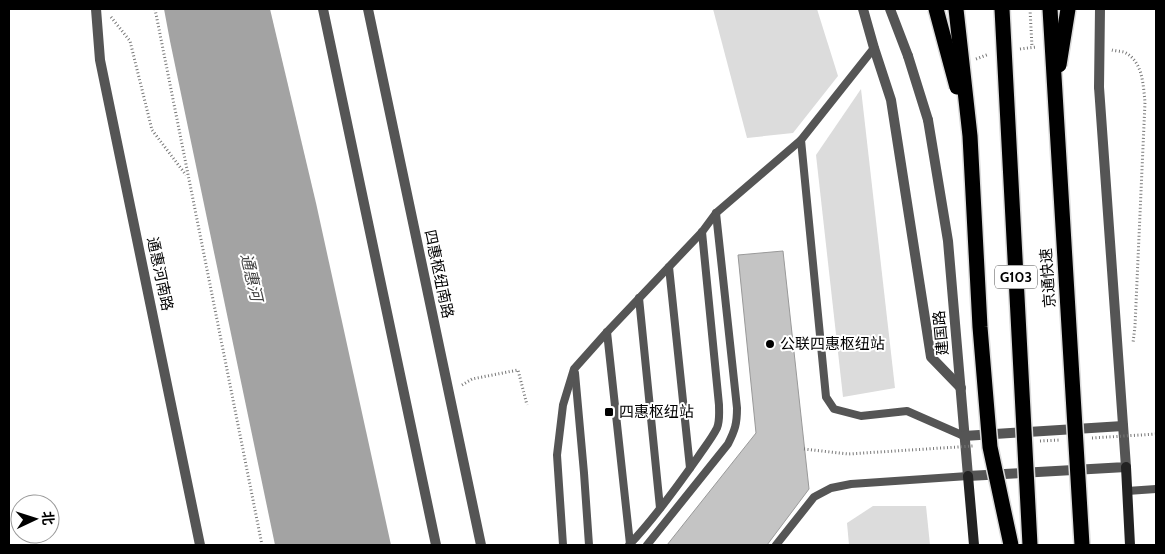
<svg xmlns="http://www.w3.org/2000/svg" width="1165" height="554" font-family="Cabin,'Noto Sans SC',sans-serif">
	<rect width="100%" height="100%" fill="#fff"/>
	<g fill="#dcdcdc">
		<polygon points="713,9 817,9 838,76 793,133 747,138"/>
		<polygon points="861,89 895,388 843,397 816,155"/>
		<polygon points="873,506 926,506 930,545 849,545 847,523"/>
	</g>
	<polygon fill="#a3a3a3" points="164,9 270,9 316,203 391,545 275,545 170,41"/>
	<polygon fill="#c4c4c4" stroke="#999" points="783,251 809,489 767,545 667,545 756,433 738,255"/>
	<g fill="none" stroke-linecap="round" stroke-linejoin="round">
		<g stroke="#777" stroke-width="3" stroke-dasharray="1 2.5" stroke-linecap="butt">
			<polyline points="155,9 262,545"/>
			<polyline points="1030,9 1032,47"/>
			<polyline points="111,17 130,41 152,130 186,175"/>
			<polyline points="1020,49 1036,47"/>
			<path d="M1112,50C1115,51 1120,51 1124,52C1143,61 1143,84 1145,102L1135,326L1133,343"/>
			<polyline points="976,59 989,54"/>
			<polyline points="462,385 472,379 518,370 527,405"/>
		</g>
		<g stroke="#555" stroke-width="8">
			<polyline points="874,48 801,140 826,397 834,409 861,416 907,411 964,436"/>
			<polyline points="669,267 690,468"/>
			<polyline points="639,298 660,508"/>
			<polyline points="607,332 630,544"/>
			<polyline points="575,373 584,473 589,545"/>
			<polyline points="1127,491 1156,489"/>
			<polyline points="563,545 557,455 563,405 574,369 607,332 702,232 716,213 801,140"/>
			<path d="M629,545C654,519 677,487 698,457C704,448 712,438 717,428C720,421 719,413 719,405L702,232"/>
			<path d="M647,545L728,444C735,430 737,424 737,408L716,213"/>
			<polyline points="776,545 814,497 831,488 851,484 968,476"/>
		</g>
		<g stroke="#555" stroke-width="10">
			<polyline points="96,9 100,60 200,545"/>
			<polyline points="323,9 436,545"/>
			<polyline points="368,9 481,545"/>
		</g>
		<g stroke="#555" stroke-width="10">
			<polyline points="863,9 874,48 891,100 931,357 961,388"/>
			<polyline points="890,9 908,56"/>
			<polyline points="928,120 948,241 968,476 1126,467 1099,87"/>
			<polyline points="964,436 1123,426"/>
		</g>
		<g stroke="#222" stroke-width="10">
			<polyline points="1126,467 1130,545"/>
			<polyline points="968,476 974,545"/>
		</g>
		<g stroke="#dbdbdb" stroke-width="18" stroke-linecap="butt">
			<g id="motorway-bridge">
				<polyline points="936,9 957,87"/>
				<polyline points="956,9 970,136 980,327 990,447 1011,545"/>
				<polyline points="1002,9 1030,545"/>
				<polyline points="1050,9 1082,545"/>
				<polyline points="1059,65 1068,9"/>
			</g>
		</g>
		<g stroke="#777" stroke-width="3" stroke-dasharray="1 2.5" stroke-linecap="butt">
			<polyline points="1092,438 1156,434"/>
			<polyline points="1040,441 1061,440"/>
			<polyline points="804,449 848,454 973,446"/>
		</g>
		<g stroke="#555" stroke-width="10">
			<polyline points="908,56 928,120"/>
			<polyline points="1099,87 1100,9"/>
		</g>
		<use href="#motorway-bridge" stroke="#000" stroke-width="15"/>
	</g>
	<g fill="#000" stroke="#fff" stroke-width="2">
		<circle cx="770" cy="344" r="5"/>
		<rect x="604" y="407" width="10" height="10" rx="2.5"/>
	</g>
	<g text-anchor="middle" stroke-width="4" stroke-linejoin="round" paint-order="stroke">
		<rect fill="#fff" stroke="#4c4c4c" stroke-width="1" x="995" y="265.5" width="42" height="23" rx="4"/>
		<g font-size="14" font-weight="bold" fill="#000">
			<text x="1016" y="282">G103</text>
		</g>
		<g font-size="15" fill="#000" stroke="#fff">
			<text transform="translate(160 274) rotate(78)" y="5">通惠河南路</text>
			<text transform="translate(439 274) rotate(78)" y="5">四惠枢纽南路</text>
			<text transform="translate(1048 278) rotate(-94)" y="5">京通快速</text>
			<text transform="translate(941 333) rotate(-95)" y="5">建国路</text>
		</g>
		<g font-size="15" fill="#000" stroke="#fff" text-anchor="start">
			<text x="780" y="349">公联四惠枢纽站</text>
			<text x="619" y="417">四惠枢纽站</text>
		</g>
		<g font-size="16" font-style="italic" fill="#444" stroke="#fff">
			<text transform="translate(252 277) rotate(77)" y="6">通惠河</text>
		</g>
	</g>
	<rect width="1165" height="554" fill="none" stroke="#000000" stroke-width="20"/>
	<g transform="translate(35 519) rotate(86)"><circle r="24" fill="#ffffff" stroke="#999999"/>
	<path d="M0-4L9 19L0 12L-9 19Z" fill="#000000"/>
	<text y="-8" font-size="14" font-weight="bold" text-anchor="middle" fill="#000000">北</text>
	</g>
</svg>
